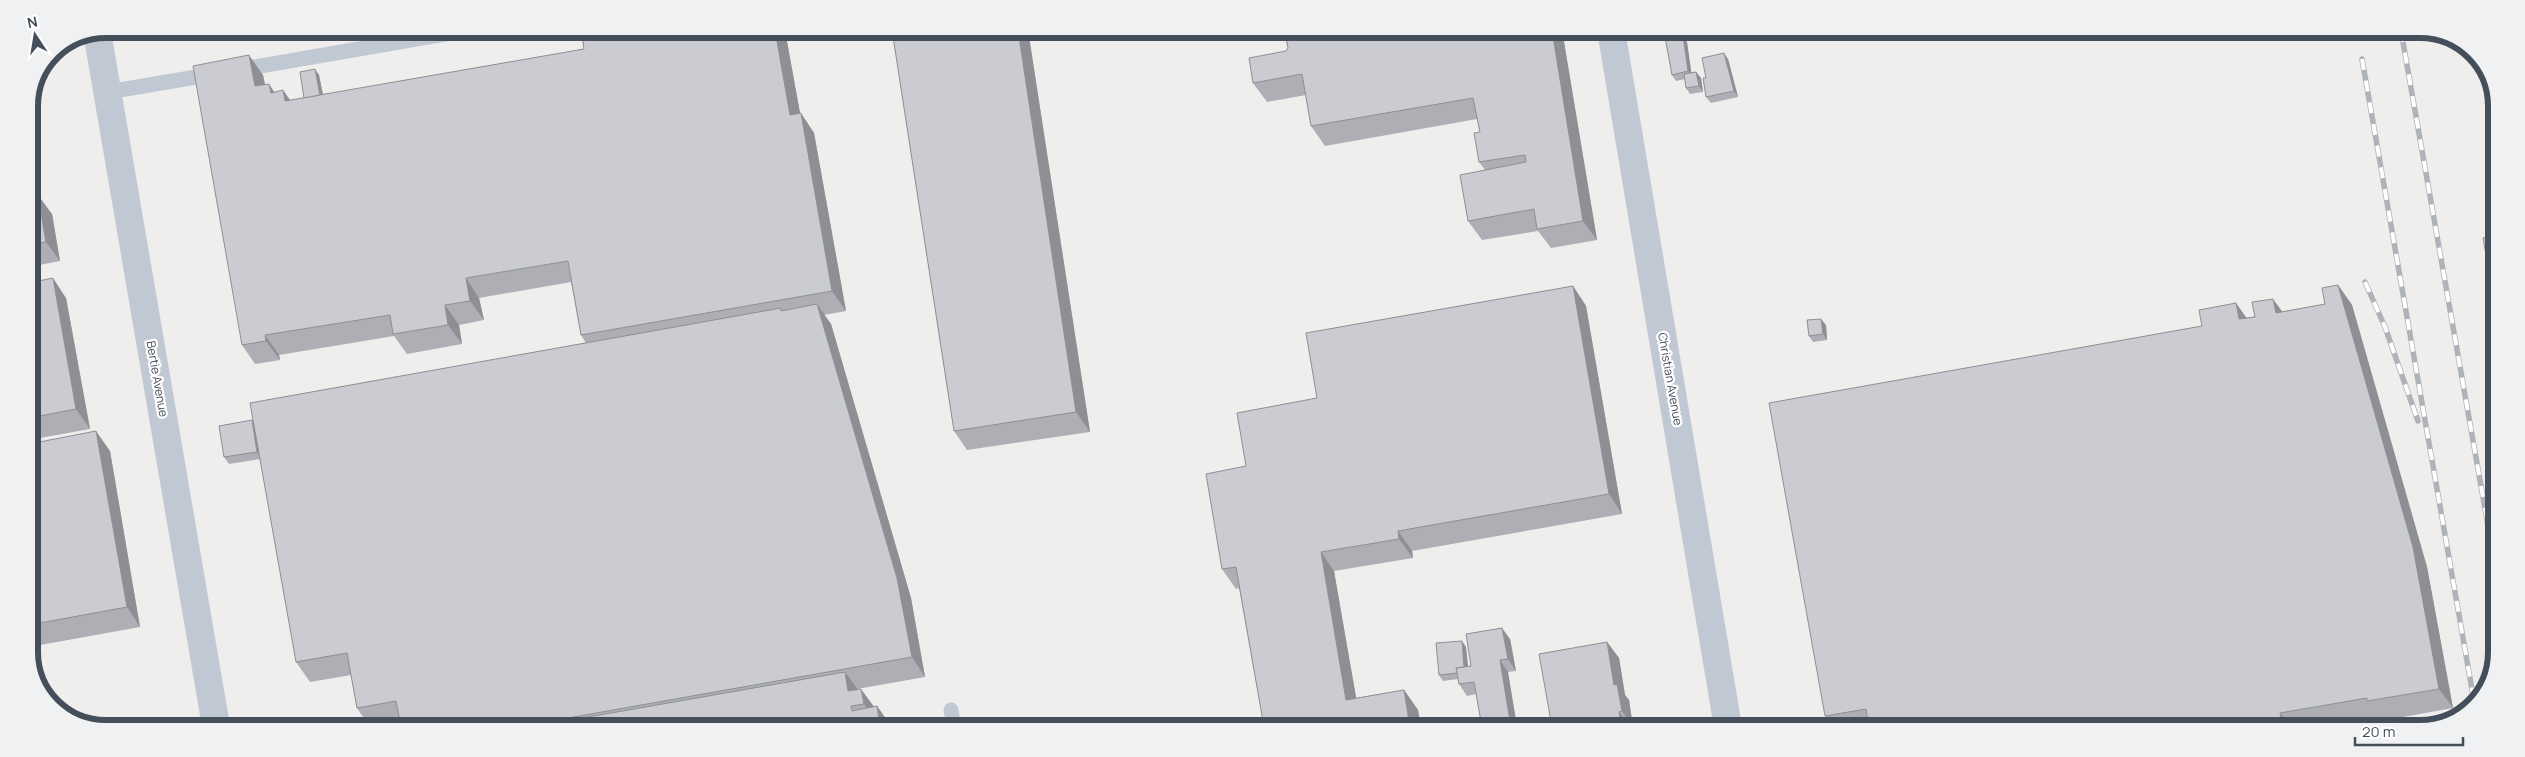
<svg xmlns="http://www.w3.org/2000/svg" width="2525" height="757" font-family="Manrope,sans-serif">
	<rect width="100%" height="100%" fill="#f0eded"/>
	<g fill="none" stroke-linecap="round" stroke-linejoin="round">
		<g stroke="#c0c8d3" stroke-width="15">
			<polyline points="237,70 474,29"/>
			<polyline points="108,92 214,74"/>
			<polyline points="951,710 954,727"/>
		</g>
		<g stroke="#c0c8d3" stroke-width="28">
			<polyline points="1611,30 1728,727"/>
			<polyline points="97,32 216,726"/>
		</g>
		<g stroke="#afb2b8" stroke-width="5.5">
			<g id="rail">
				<polyline points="2401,31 2494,560"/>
				<polyline points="2362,59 2474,701"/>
				<polyline points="2365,282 2385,327 2418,421"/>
			</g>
		</g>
		<use href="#rail" stroke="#fff" stroke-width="4" stroke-dasharray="11" stroke-linecap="butt"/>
	</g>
	<g fill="#aeafb5">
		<polygon points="581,29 782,30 786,36 800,113 814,133 846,311 824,315 831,324 911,598 925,677 857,689 873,707 877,706 891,726 401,726 400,723 382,726 369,726 357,708 351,675 310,682 296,662 260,459 229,464 224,457 254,423 586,343 581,335 571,282 479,298 484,320 459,325 462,344 407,354 394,336 279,355 280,360 255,364 242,345 263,75 265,85 274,92 290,101 304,98 319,75 323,95 584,49"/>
		<polygon points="892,30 1028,30 1090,432 967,450 954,431"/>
		<polygon points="1279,30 1562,30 1597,240 1551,248 1538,231 1482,240 1468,221 1485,170 1479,162 1480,132 1477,119 1325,146 1311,126 1306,95 1267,102 1253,83 1286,51 1288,48 1287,43 1280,33"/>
		<polygon points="1673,38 1687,42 1691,73 1696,72 1701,78 1703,92 1690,94 1686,88 1685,79 1676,81 1672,75"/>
		<polygon points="1728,59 1738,97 1711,103 1706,97 1706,78"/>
		<polygon points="29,177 32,196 52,214 60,261 29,267"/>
		<polygon points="29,283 66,298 90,429 29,440"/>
		<polygon points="2338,285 2352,305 2427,567 2453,708 2381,721 2379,718 2320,728 1833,728 1825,716 2202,326 2236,303 2246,318 2325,304"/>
		<polygon points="1573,286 1586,306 1622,514 1412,551 1413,558 1334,571 1356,698 1404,690 1418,710 1421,727 1264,727 1239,588 1236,589 1222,569 1246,466 1317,398"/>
		<polygon points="1826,325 1827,340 1813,342 1809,336"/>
		<polygon points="29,444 110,451 140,627 29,647"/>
		<polygon points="1510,639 1516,671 1508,672 1517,727 1482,727 1476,694 1467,696 1459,684 1458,679 1443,681 1439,675 1466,647 1468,666 1471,666"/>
		<polygon points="1607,642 1619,658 1625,695 1629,700 1633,727 1552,727"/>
	</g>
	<g fill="#8d8f93">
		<polygon points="775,30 782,30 786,36 804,135 790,115"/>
		<polygon points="1018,30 1028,30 1090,432 1076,412"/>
		<polygon points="1552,30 1562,30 1597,240 1583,221"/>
		<polygon points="1683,36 1687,42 1692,77 1688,71"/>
		<polygon points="1724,53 1728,59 1738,97 1734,91"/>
		<polygon points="249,55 263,75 269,106 255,86"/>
		<polygon points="315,69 319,75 325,106 320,100"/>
		<polygon points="1696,72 1701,78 1703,92 1699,86"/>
		<polygon points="269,84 282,104 271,93"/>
		<polygon points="283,90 297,110 285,101"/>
		<polygon points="801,113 814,133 846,311 832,291"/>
		<polygon points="29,177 36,217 29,207"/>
		<polygon points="38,195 52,214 60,261 46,242"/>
		<polygon points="53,278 66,298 90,429 76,409"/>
		<polygon points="466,278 479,298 484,320 470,301"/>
		<polygon points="2338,285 2352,305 2427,567 2453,708 2439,689"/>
		<polygon points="1573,286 1586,306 1622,514 1609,494"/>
		<polygon points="2273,299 2287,318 2276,313"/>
		<polygon points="2236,303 2250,323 2239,319"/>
		<polygon points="817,304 831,324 911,598 925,677 912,657"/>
		<polygon points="445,305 459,325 462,344 448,325"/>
		<polygon points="1821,319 1826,325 1827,340 1823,334"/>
		<polygon points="265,335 279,355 280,360 266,341"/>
		<polygon points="252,420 256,427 261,458 257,452"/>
		<polygon points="96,431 110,451 140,627 127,607"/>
		<polygon points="1398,531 1412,551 1413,558 1399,539"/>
		<polygon points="1321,552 1334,571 1360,720 1346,700"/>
		<polygon points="1502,628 1510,639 1516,671 1508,659"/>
		<polygon points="1462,641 1466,647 1469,678 1465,672"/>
		<polygon points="1607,642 1619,658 1625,695 1629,700 1633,727 1622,711 1614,685"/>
		<polygon points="1500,660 1508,672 1517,727 1511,727"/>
		<polygon points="845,672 859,691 848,691"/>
		<polygon points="861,689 875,708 877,723 864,704"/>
		<polygon points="1404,690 1418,710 1421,727 1410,727"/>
		<polygon points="877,706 890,725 891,726 880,726"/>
		<polygon points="1619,712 1630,727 1622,727"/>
		<polygon points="2280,713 2291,728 2283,728"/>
	</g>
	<g fill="#caccd2" stroke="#8d8f93">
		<polygon points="581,29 775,30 790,115 801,113 832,291 581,335 568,261 466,278 470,301 445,305 448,325 393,334 390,315 265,335 266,341 242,345 193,66 249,55 255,86 269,84 271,93 283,90 285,101 584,49"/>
		<polygon points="892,30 1018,30 1076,412 954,431"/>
		<polygon points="1279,30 1552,30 1583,221 1537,229 1534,209 1468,221 1460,175 1526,162 1525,155 1479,162 1474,133 1480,132 1473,98 1311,126 1302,74 1253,83 1249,58 1286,51 1288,48 1285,32 1280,33"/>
		<polygon points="1671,35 1672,38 1683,36 1688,71 1672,75 1665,37"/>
		<polygon points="1724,53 1734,91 1706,97 1703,78 1706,78 1702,58"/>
		<polygon points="315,69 320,95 304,98 300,72"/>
		<polygon points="1696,72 1699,86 1686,88 1684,74"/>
		<polygon points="38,195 46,242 29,245 29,196"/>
		<polygon points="2495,235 2495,305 2483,238"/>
		<polygon points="53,278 76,409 29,418 29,283"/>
		<polygon points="2338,285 2413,547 2439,689 2367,701 2367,698 2280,713 2283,728 1869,728 1866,709 1825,716 1769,403 2202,326 2199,310 2236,303 2239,319 2255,317 2252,302 2273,299 2276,313 2325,304 2322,288"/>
		<polygon points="1573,286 1609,494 1398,531 1399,539 1321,552 1346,700 1404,690 1410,727 1264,727 1236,567 1222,569 1206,474 1246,466 1237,413 1317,398 1306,333"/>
		<polygon points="817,304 897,578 912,657 523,726 401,726 396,701 357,708 347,653 296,662 250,403 781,308 781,311"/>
		<polygon points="1821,319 1823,334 1809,336 1807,320"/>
		<polygon points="252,420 257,452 224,457 219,426"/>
		<polygon points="96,431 127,607 29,625 29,444"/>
		<polygon points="1502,628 1508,659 1500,660 1511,727 1482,727 1474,682 1459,684 1456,668 1471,666 1466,634"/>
		<polygon points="1462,641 1464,667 1456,668 1457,673 1439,675 1436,643"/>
		<polygon points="1607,642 1614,685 1617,684 1622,711 1619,712 1622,727 1552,727 1539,654"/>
		<polygon points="845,672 848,691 861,689 864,704 851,706 852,711 877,706 880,726 537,726"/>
	</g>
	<g text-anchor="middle" stroke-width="4.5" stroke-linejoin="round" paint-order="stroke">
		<g font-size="12" fill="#454f5b" stroke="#fff">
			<text transform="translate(157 379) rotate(80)" y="4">Bertie Avenue</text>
			<text transform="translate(1670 379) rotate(80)" y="4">Christian Avenue</text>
		</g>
	</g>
	<path d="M0 0H2525V757H0ZM106 38H2420A68 68 0 0 1 2488 106V652A68 68 0 0 1 2420 720H106A68 68 0 0 1 38 652V106A68 68 0 0 1 106 38Z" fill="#f0f1f2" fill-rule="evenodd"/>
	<path fill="none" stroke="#454f5b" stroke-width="6" d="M106 38H2420A68 68 0 0 1 2488 106V652A68 68 0 0 1 2420 720H106A68 68 0 0 1 38 652V106A68 68 0 0 1 106 38Z"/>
	<g transform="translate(35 35) rotate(348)" stroke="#ffffff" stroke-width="4" paint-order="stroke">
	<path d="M0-4L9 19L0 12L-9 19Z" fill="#454f5b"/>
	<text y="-8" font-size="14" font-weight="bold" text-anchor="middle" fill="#454f5b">N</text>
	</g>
	<path d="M2355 737v8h108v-8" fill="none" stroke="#454f5b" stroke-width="2.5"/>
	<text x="2362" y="737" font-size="15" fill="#454f5b" stroke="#ffffff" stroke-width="4" paint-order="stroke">20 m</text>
</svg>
